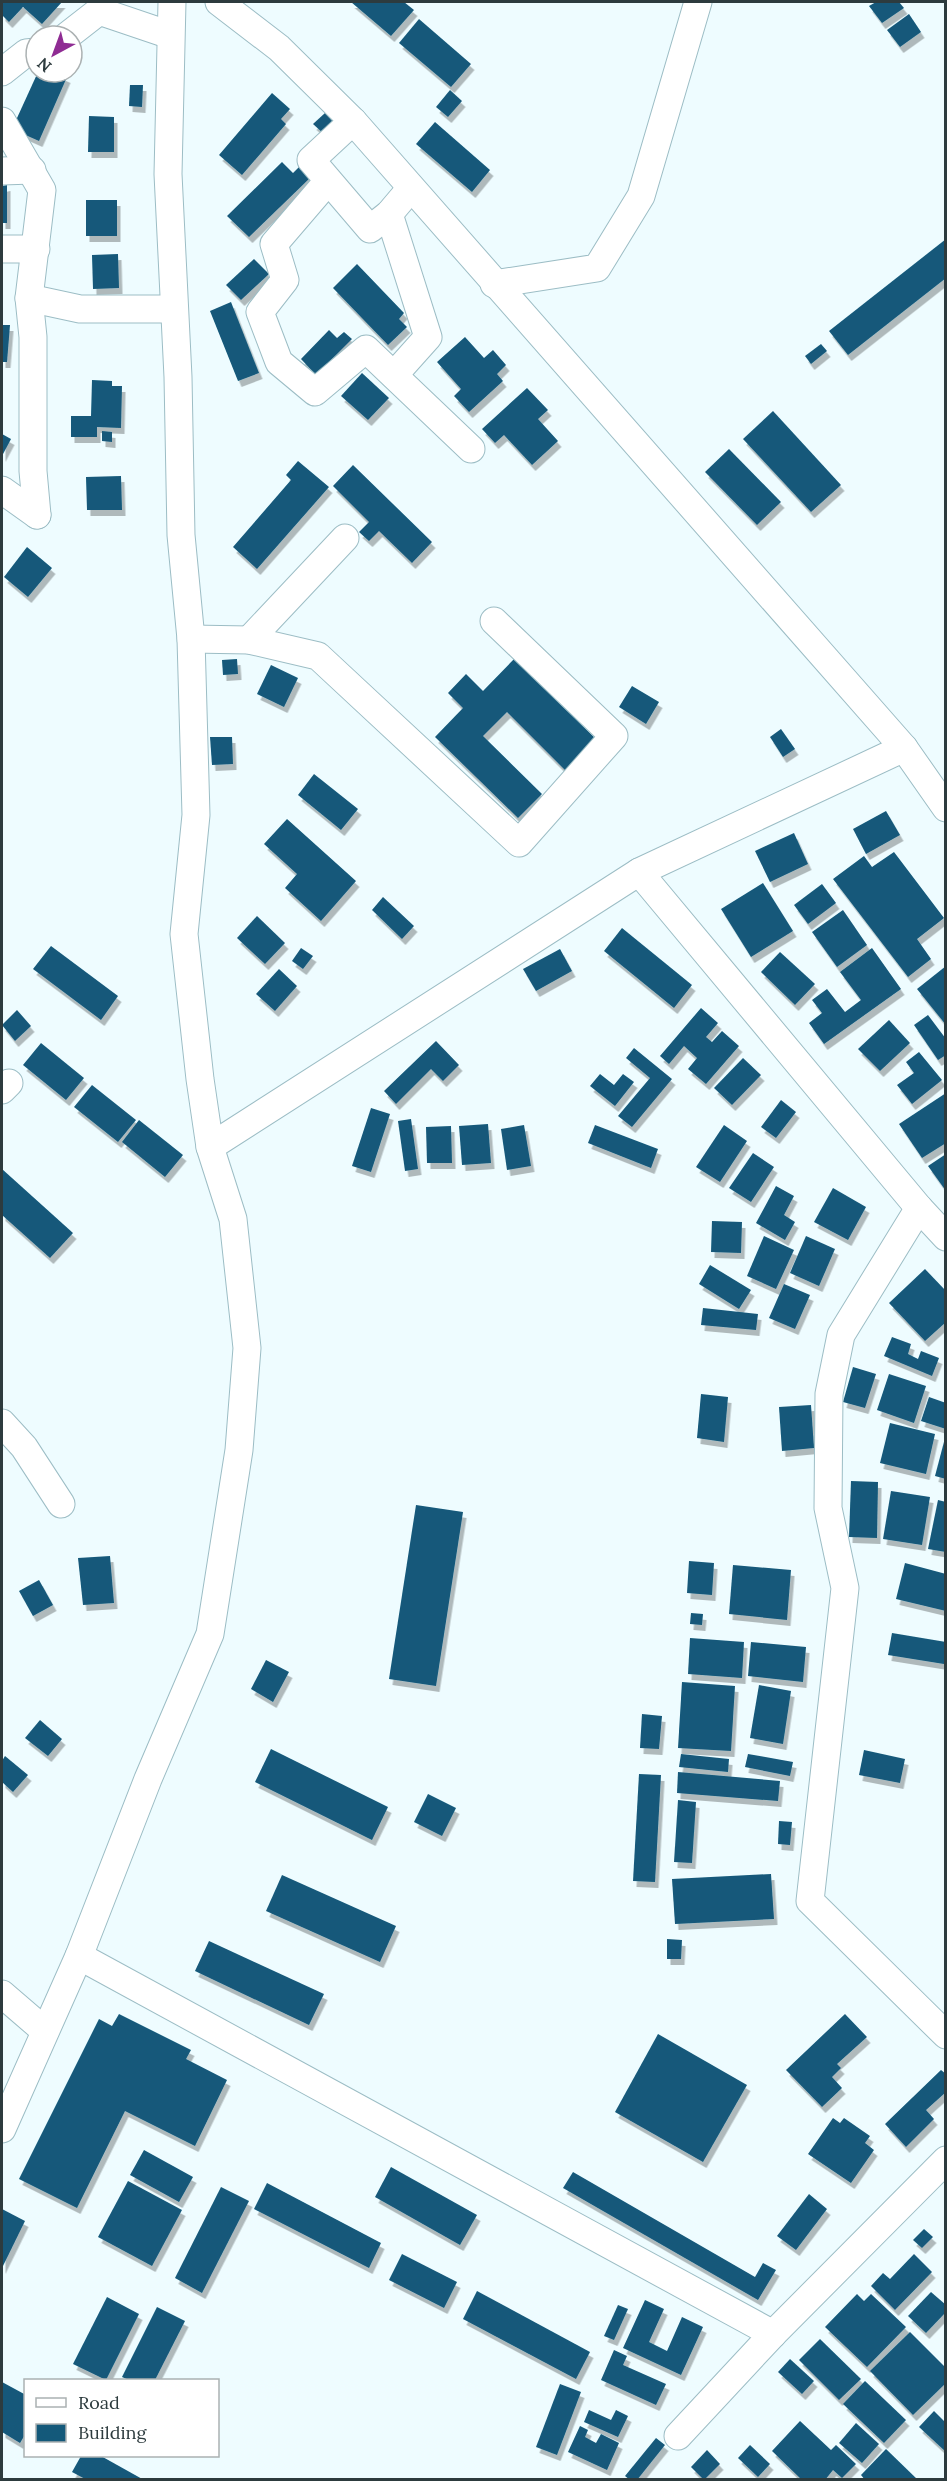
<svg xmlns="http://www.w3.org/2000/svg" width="947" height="2481" font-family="Lora,serif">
	<defs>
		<filter id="shadow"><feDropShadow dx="3.5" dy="6" stdDeviation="0" flood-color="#0004"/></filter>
	</defs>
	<rect width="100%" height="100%" fill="#eefcff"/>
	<g fill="#14597a" filter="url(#shadow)">
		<polygon points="2,2 62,2 42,24 23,7 9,22 2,15"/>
		<polygon points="351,2 404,2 414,10 391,36"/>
		<polygon points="876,2 899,2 904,8 882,23 869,6"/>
		<polygon points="909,14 921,32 900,47 887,30"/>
		<polygon points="419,19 471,64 451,87 399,43"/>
		<polygon points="38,72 56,72 67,77 39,141 12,129"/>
		<polygon points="130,85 143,85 142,107 129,106"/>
		<polygon points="450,90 462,101 448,117 436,107"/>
		<polygon points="272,93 290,109 281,119 286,124 242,175 219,155"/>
		<polygon points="325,113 335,124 324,134 313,124"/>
		<polygon points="89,116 114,117 114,152 88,152"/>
		<polygon points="435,122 490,170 472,192 416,144"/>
		<polygon points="282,162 293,173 300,166 311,177 249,237 227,216"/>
		<polygon points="7,185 7,223 2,223 2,186"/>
		<rect x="86" y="200" width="31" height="36"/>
		<polygon points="946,239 946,278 848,355 829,331"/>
		<polygon points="118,254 119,288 93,289 92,255"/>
		<polygon points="254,259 269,274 241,300 226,285"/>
		<polygon points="357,264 404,313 399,319 407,327 388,345 333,288"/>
		<polygon points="231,302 259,373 238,381 210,311"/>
		<polygon points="2,325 10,325 7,362 2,362"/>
		<polygon points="329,330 337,338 344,332 352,339 316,375 301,359"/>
		<polygon points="465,337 484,358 493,350 506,365 497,374 503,381 469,412 454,396 461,389 437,362"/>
		<polygon points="821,344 827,351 811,364 805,356"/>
		<polygon points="362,373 389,398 368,420 341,396"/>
		<polygon points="92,380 112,381 112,386 122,386 121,428 97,427 97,437 71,437 71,416 91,416"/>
		<polygon points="527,388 548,410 538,419 558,441 532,465 504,435 495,443 482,429"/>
		<polygon points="773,411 841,485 811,512 743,439"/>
		<polygon points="102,431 112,432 112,442 102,441"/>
		<polygon points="2,434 11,439 2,456"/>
		<polygon points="729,449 781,502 757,525 705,472"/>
		<polygon points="298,461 329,487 257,569 233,547 291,480 286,475"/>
		<polygon points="353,465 432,542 412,563 379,531 369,541 359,532 369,522 333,486"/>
		<polygon points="121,476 122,510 87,510 86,477"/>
		<polygon points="27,547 52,568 28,597 4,577"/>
		<polygon points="237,659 238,674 223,675 222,660"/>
		<polygon points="514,659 596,739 565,770 507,712 483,736 542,794 518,818 435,737 463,708 448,693 466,674 483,691"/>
		<polygon points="271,665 298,678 284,707 257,694"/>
		<polygon points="632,686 659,702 646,724 619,707"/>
		<polygon points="781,729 795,749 783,757 770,737"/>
		<polygon points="210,737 232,737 233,764 212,765"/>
		<polygon points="314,774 358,809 341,830 298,795"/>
		<polygon points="886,811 900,835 866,854 853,829"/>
		<polygon points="287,819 356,881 321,921 285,888 297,874 264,844"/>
		<polygon points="794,833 808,864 770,882 755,851"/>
		<polygon points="894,852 944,918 917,939 931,959 908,977 833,879 864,856 872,867"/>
		<polygon points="763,883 793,931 751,957 721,909"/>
		<polygon points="822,884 836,903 808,924 794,905"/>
		<polygon points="383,897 414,926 402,939 372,910"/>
		<polygon points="843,910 867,945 837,967 812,932"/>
		<polygon points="257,916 285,943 265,964 237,938"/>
		<polygon points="622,928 692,985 674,1008 604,951"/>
		<polygon points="51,946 118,996 101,1020 33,969"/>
		<polygon points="301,948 313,956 303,969 292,961"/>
		<polygon points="872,948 901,989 824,1044 809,1023 822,1013 812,1000 827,989 845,1012 861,1000 840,972"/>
		<polygon points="560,949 572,971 536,991 523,969"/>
		<polygon points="780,952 815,984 795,1005 761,972"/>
		<polygon points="946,966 946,1025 917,989"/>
		<polygon points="279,969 297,986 275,1011 256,994"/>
		<polygon points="701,1008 718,1023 706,1037 712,1042 722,1031 739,1046 706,1084 688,1069 697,1058 684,1046 669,1064 660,1056"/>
		<polygon points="17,1010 31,1026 15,1041 2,1025"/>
		<polygon points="928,1015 946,1039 946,1055 938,1060 914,1025"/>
		<polygon points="889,1020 910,1043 880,1071 858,1049"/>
		<polygon points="436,1041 459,1065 443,1081 431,1069 396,1104 384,1091"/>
		<polygon points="41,1043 84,1078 66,1100 23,1065"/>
		<polygon points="634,1048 672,1079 632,1127 618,1116 650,1078 626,1058"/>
		<polygon points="919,1052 942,1080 912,1104 897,1085 914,1073 906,1062"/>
		<polygon points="743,1058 761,1075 732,1105 714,1088"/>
		<polygon points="600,1074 614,1085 623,1074 634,1082 615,1106 590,1086"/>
		<polygon points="92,1085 136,1120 118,1142 74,1107"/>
		<polygon points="946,1093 946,1143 922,1158 899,1124"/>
		<polygon points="781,1100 796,1112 776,1138 761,1127"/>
		<polygon points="371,1108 390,1114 371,1172 352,1166"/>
		<polygon points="411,1119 418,1169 405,1171 398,1121"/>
		<polygon points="139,1120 183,1155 165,1177 122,1142"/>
		<polygon points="488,1124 491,1163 462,1165 459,1126"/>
		<polygon points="524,1125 531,1166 507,1170 501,1129"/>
		<polygon points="595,1125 658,1149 651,1168 588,1143"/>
		<polygon points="724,1125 747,1141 720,1182 696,1167"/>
		<polygon points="451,1126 452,1163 427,1163 426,1127"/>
		<polygon points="753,1153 774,1167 751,1202 729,1188"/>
		<polygon points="946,1154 946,1191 928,1166"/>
		<polygon points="2,1169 73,1233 50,1258 2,1215"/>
		<polygon points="776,1186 794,1196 784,1215 795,1222 785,1240 756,1223"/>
		<polygon points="833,1188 866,1207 848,1240 814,1222"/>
		<polygon points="712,1221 742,1222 741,1253 711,1252"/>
		<polygon points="764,1236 794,1250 776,1289 747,1276"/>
		<polygon points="806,1236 835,1249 819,1286 790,1273"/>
		<polygon points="710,1265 751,1290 739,1309 699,1284"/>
		<polygon points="925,1269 946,1291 946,1322 925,1341 889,1303"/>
		<polygon points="784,1284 810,1295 795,1329 769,1318"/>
		<polygon points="703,1308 758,1314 756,1330 701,1325"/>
		<polygon points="892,1337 911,1344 908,1354 918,1359 921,1351 939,1358 932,1376 884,1356"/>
		<polygon points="853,1367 876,1374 865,1408 843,1402"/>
		<polygon points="889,1374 926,1386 914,1423 877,1410"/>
		<polygon points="701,1394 728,1397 724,1442 697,1438"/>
		<polygon points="929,1397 946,1403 946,1429 921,1421"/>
		<polygon points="811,1405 814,1448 782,1451 779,1407"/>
		<polygon points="890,1423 935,1434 926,1474 880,1463"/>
		<polygon points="945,1438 946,1438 946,1479 935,1476"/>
		<polygon points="851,1481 878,1482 877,1538 849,1537"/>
		<polygon points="891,1491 930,1497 922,1545 883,1539"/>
		<polygon points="938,1500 946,1502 946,1552 928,1549"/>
		<polygon points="416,1505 463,1512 436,1686 389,1679"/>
		<polygon points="110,1556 114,1603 83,1605 78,1558"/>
		<polygon points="689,1561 714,1563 712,1595 687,1593"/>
		<polygon points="905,1563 946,1574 946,1611 896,1599"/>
		<polygon points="733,1565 791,1570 787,1620 729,1614"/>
		<polygon points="39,1580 53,1605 33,1616 19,1591"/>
		<polygon points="691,1613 703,1614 702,1625 690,1624"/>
		<polygon points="892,1633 946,1642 944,1664 888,1655"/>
		<polygon points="690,1638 744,1642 742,1678 688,1674"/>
		<polygon points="751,1642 806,1647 803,1682 748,1676"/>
		<polygon points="266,1660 289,1672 273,1702 251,1689"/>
		<polygon points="682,1682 735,1686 731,1751 678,1748"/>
		<polygon points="759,1685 791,1691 783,1744 750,1738"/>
		<polygon points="642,1714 662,1716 659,1749 640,1748"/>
		<polygon points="40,1720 62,1739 48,1756 25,1738"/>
		<polygon points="271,1749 388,1807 372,1840 255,1782"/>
		<polygon points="864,1750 905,1759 900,1783 859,1775"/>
		<polygon points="681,1754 729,1759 728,1772 679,1767"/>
		<polygon points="748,1754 793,1762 790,1776 745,1767"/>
		<polygon points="5,1756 28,1775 13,1792 2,1782 2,1761"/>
		<polygon points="678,1772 780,1781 778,1801 677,1793"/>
		<polygon points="639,1774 661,1775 655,1882 633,1881"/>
		<polygon points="428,1794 456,1808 442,1836 414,1822"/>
		<polygon points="678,1800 696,1802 692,1863 674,1862"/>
		<polygon points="779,1821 792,1822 790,1845 778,1844"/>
		<polygon points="771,1874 774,1919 675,1924 672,1879"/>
		<polygon points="282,1875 396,1926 380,1962 266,1911"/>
		<polygon points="667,1939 682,1940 681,1959 667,1959"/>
		<polygon points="209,1941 324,1994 309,2025 195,1971"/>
		<polygon points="119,2014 191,2050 186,2059 227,2080 195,2146 125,2111 77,2208 19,2179 99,2019 112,2026"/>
		<polygon points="845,2014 867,2037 837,2064 841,2068 832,2077 842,2088 822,2107 786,2070"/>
		<polygon points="658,2034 747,2085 703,2162 615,2112"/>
		<polygon points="941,2070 946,2074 946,2092 926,2110 934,2119 906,2147 885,2124"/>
		<polygon points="833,2118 840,2123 844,2118 870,2136 865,2143 874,2150 851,2183 808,2154"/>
		<polygon points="144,2150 193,2177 179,2202 130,2175"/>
		<polygon points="391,2167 477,2215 460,2245 375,2197"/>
		<polygon points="573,2172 755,2277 763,2263 776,2270 758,2300 563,2188"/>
		<polygon points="128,2181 182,2210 152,2266 98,2237"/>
		<polygon points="267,2183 381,2243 369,2268 254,2209"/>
		<polygon points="221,2187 249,2201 202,2293 175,2278"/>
		<polygon points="809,2194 827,2209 796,2250 777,2236"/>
		<polygon points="2,2209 25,2221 2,2268"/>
		<polygon points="924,2229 933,2237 922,2248 913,2240"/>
		<polygon points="402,2254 457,2282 444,2308 389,2280"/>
		<polygon points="914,2254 932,2272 895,2310 871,2286 883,2273 890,2279"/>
		<polygon points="477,2291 590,2352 576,2379 463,2319"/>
		<polygon points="931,2292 946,2305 946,2312 926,2333 908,2316"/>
		<polygon points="857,2294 864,2301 871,2294 906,2327 867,2367 825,2327"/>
		<polygon points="107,2297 139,2314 106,2380 73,2364"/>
		<polygon points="645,2300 664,2309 649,2342 667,2351 682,2317 703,2327 681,2375 623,2348"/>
		<polygon points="618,2305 628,2309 614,2340 604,2336"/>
		<polygon points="157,2307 185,2321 155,2380 129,2380 122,2377"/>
		<polygon points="910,2332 946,2368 946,2383 913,2415 870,2371"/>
		<polygon points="820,2339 861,2379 839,2400 799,2360"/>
		<polygon points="614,2350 627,2356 623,2365 666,2384 656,2405 601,2380"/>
		<polygon points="790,2359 814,2381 802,2394 778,2372"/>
		<polygon points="865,2381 906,2420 884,2443 843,2404"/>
		<polygon points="2,2382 26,2395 26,2433 20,2443 2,2432"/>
		<polygon points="560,2384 581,2392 557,2455 536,2447"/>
		<polygon points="589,2410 611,2420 616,2410 628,2416 618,2437 584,2422"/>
		<polygon points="934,2411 946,2423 946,2452 919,2427"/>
		<polygon points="800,2421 831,2450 836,2445 856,2464 842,2478 833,2470 825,2480 802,2480 772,2451"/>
		<polygon points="856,2423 879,2444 862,2463 839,2443"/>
		<polygon points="580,2426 588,2430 585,2437 596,2443 601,2434 619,2443 607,2470 568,2452"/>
		<polygon points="656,2438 665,2445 637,2480 630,2480 625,2476"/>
		<polygon points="750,2445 770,2464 758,2477 738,2458"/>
		<polygon points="886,2449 918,2480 865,2480 861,2475"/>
		<polygon points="707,2450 720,2464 704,2480 691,2467"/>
		<polygon points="81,2456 101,2456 144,2480 87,2480 72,2472"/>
	</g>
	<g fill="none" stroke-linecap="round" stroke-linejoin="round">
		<g stroke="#9cbdc5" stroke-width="29">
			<g id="street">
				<polyline points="219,2 279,48 353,121 904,748 946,808"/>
				<polyline points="67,36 99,11 170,35"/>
				<polyline points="2,72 26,53 36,52"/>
				<polyline points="2,121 42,190 29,298 33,337 33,471 37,515"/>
				<polyline points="353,121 311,160 370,229 389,214 411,188"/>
				<polyline points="2,171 32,170"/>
				<polyline points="328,181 274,244 285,280 260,312 279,362 315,392 366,349 471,449"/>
				<polyline points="389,214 428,337 394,375"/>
				<polyline points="2,249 36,249"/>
				<polyline points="494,284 597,268 641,196 698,2"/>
				<polyline points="29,298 80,309 173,309"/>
				<polyline points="2,490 37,515"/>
				<polyline points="191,639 249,640 318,656 519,843 614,736 494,621"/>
				<polyline points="249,640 345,538"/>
				<polyline points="639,872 919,1208 946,1237"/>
				<polyline points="2,1090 9,1083"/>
				<polyline points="210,1147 639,872 904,748"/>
				<polyline points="919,1208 841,1335 829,1394 828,1508 845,1588 810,1901 946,2035"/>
				<polyline points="2,1423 24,1447 61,1504"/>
				<polyline points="79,1956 773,2334"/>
				<polyline points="2,1994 45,2031"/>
				<polyline points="2,2129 79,1956 148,1779 210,1634 239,1450 247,1348 233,1219 210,1147 200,1079 184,934 196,815 191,639 181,535 178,377 168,174 172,2"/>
				<polyline points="678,2436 773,2334 946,2160"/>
			</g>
		</g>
		<use href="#street" stroke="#fff" stroke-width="27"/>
	</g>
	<rect width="947" height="2481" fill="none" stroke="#2d3b3e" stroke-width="6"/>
	<rect x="24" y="2379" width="195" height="78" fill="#ffffff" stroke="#abb1b2" stroke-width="1.5"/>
	<rect x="36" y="2398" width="30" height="9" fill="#ffffff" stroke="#abb1b2" stroke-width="1.5"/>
	<text x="78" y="2409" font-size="18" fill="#2d3b3e">Road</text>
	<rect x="36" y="2424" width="30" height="18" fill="#14597a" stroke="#abb1b2" stroke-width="1.5"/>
	<text x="78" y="2439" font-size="18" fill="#2d3b3e">Building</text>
	<g transform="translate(54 54) rotate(221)"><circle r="28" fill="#ffffff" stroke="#abb1b2" stroke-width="1.5"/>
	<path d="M0-4.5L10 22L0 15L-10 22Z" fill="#8f2c93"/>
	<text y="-9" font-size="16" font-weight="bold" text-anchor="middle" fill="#2d3b3e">N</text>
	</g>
</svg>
